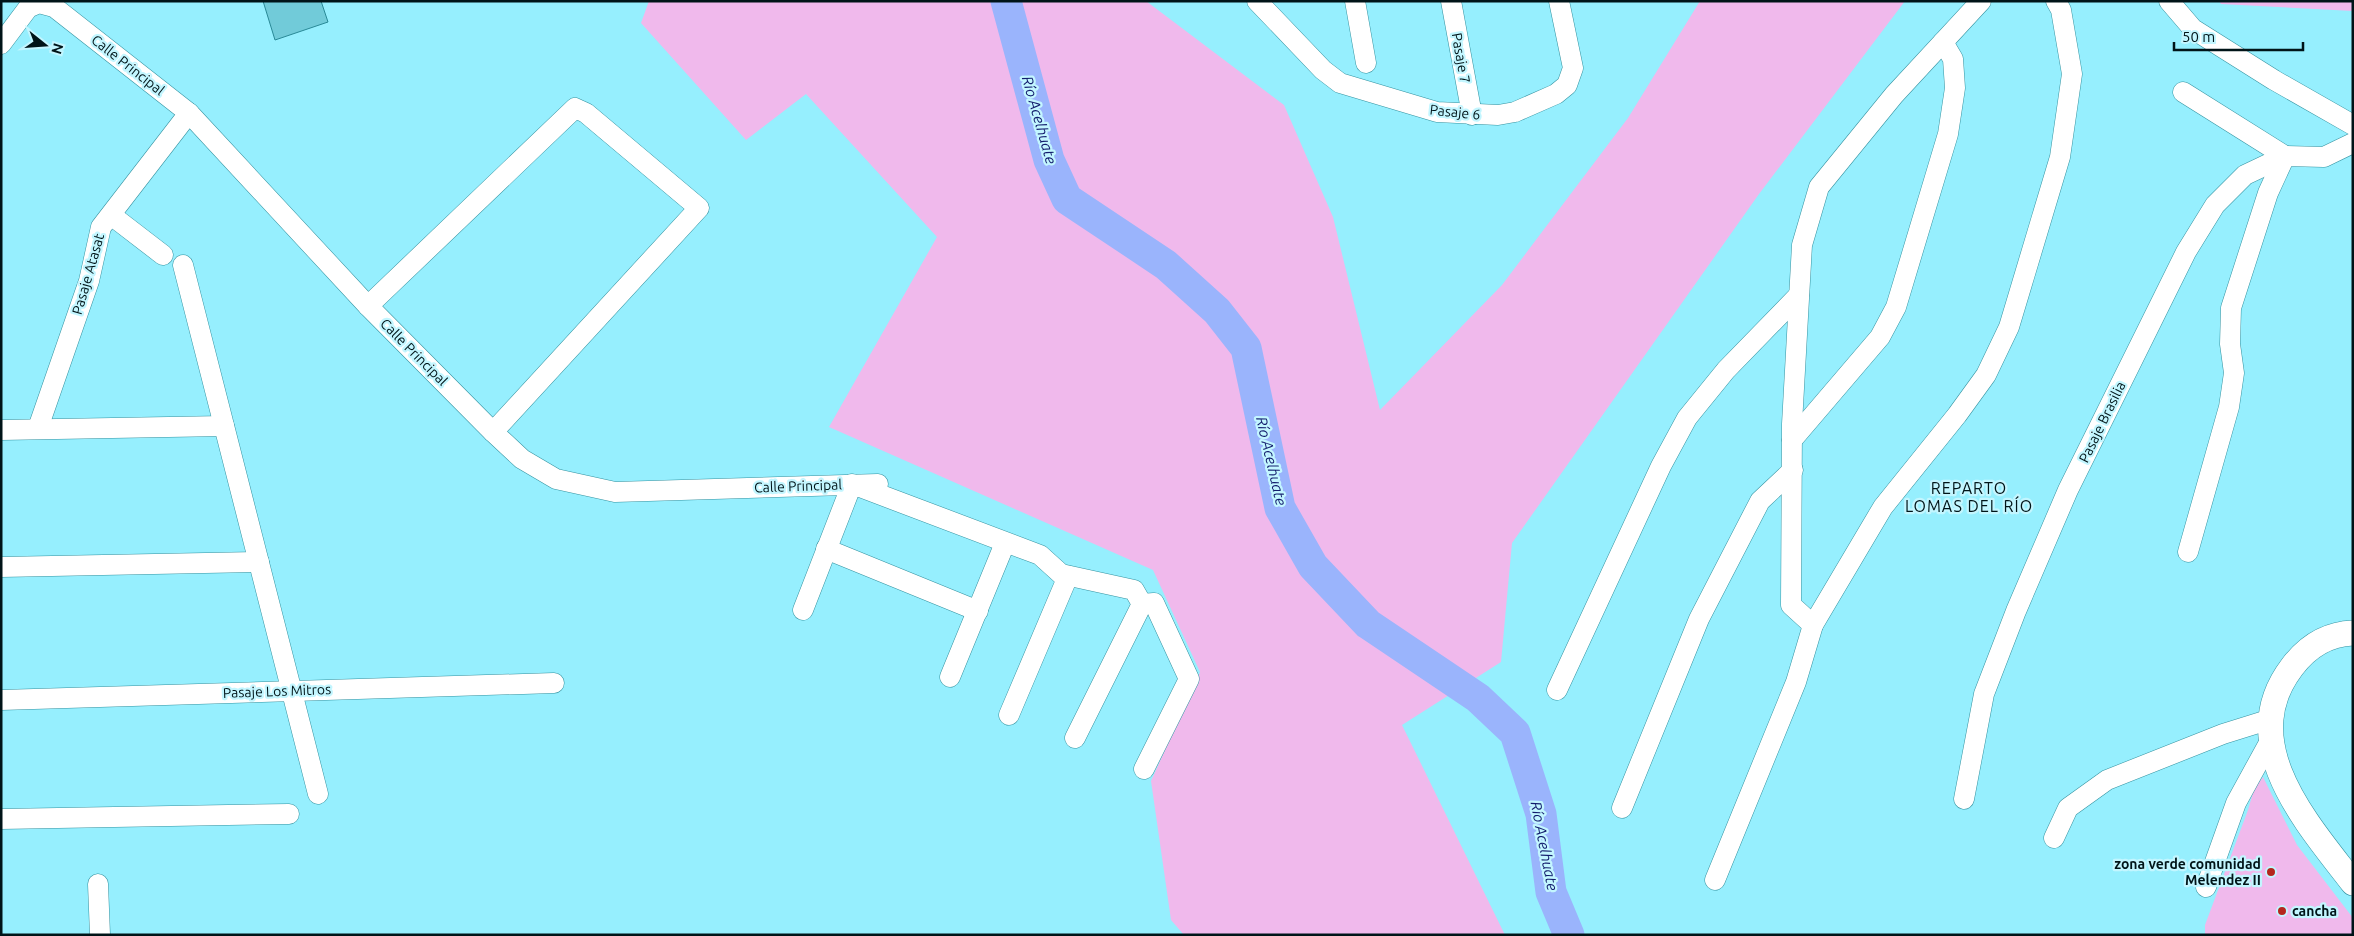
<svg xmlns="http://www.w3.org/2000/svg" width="2354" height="936" font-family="Ubuntu,sans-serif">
	<rect width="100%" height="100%" fill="#96effe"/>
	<g fill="#f0b9ec">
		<polygon points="649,1 1146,1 1284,105 1333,217 1380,410 1502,285 1628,118 1700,1 1905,1 1759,194 1512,543 1501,662 1402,725 1505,935 1184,935 1171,920 1151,781 1200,672 1153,570 829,427 937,237 806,94 746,140 641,23"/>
		<polygon points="2219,1 2353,1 2353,11 2221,4"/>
		<polygon points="2263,777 2297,845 2353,918 2353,935 2205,935 2205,925 2248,810 2254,789"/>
	</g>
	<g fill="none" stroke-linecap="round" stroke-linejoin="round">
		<polyline stroke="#9ab4fc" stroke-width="31" points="1006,1 1049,160 1067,199 1166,265 1217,311 1246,348 1280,508 1313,566 1368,624 1478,698 1515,733 1541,814 1551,892 1569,935"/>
	</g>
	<polygon fill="#71cbd9" stroke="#298997" points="263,1 321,1 328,22 275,40"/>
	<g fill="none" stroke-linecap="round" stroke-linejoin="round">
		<g stroke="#3593a1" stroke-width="21">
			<g id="minor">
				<polyline points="1257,1 1323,70 1340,83 1437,112 1498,115 1515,112 1556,94 1567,85 1573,68 1559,1"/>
				<polyline points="1355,1 1366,63"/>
				<polyline points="1451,1 1472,115"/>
				<polyline points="2169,1 2193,29 2274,80 2353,125"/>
				<polyline points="1,44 28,8 39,3 54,7 189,113 368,306 493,432 522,459 556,479 615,492 878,484"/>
				<polyline points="2183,92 2285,156 2268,193 2231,308 2230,344 2234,373 2229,407 2188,552"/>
				<polyline points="111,215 163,255"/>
				<polyline points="183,265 318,794"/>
				<polyline points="368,306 575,108 586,113 699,208 493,432"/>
				<polyline points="38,428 89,281 101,227 189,113"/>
				<polyline points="1,430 224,426"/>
				<polyline points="1792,440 1880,337 1896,307 1948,134 1955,88 1953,59 1943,42"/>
				<polyline points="826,549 978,611"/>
				<polyline points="1,567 259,562"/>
				<polyline points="1142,604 1154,603 1189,679 1144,769"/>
				<polyline points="803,610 852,484 1040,555 1061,574 1134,590 1142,604 1075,738"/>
				<polyline points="1813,625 1791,605 1792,424 1802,245 1819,187 1894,95 1981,1"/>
				<polyline points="950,677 1005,543"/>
				<polyline points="1557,690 1661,466 1687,418 1726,370 1799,295"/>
				<polyline points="1,700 554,683"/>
				<polyline points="1009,715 1068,576"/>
				<polyline points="1964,799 1984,694 2016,611 2068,490 2186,252 2215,205 2245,175 2285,156 2324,157 2353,143"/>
				<polyline points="1622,808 1699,619 1760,501 1793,470"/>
				<polyline points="1,819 289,814"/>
				<polyline points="2054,838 2068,808 2107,780 2223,734 2271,719"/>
				<polyline points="1715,880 1796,682 1813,625 1883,507 1957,415 1986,375 2009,327 2060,157 2072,74 2061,10 2056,1"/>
				<polyline points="98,884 100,935"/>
				<polyline points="2206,887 2236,803 2270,741"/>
			</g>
		</g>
		<g stroke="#3593a1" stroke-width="26">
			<path id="major" d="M2353,633C2327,634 2307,647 2292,667C2234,743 2307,823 2353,883"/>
		</g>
		<use href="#minor" stroke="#fff" stroke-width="20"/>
		<use href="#major" stroke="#fff" stroke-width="25"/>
	</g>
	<g fill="#b4261d" stroke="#c3f6ff" stroke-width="2">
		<circle cx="2271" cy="872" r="5"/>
		<circle cx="2282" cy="911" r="5"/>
	</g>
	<g text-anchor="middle" stroke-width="4.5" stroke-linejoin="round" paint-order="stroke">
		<g font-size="14" fill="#001418" stroke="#c3f6ff">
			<text transform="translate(1461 58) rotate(80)" y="5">Pasaje 7</text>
			<text transform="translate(128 65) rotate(38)" y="5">Calle Principal</text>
			<text transform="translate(1455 112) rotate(6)" y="5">Pasaje 6</text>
			<text transform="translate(88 274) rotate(-74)" y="5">Pasaje Atasat</text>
			<text transform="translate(414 352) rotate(45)" y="5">Calle Principal</text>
			<text transform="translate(2102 422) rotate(-64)" y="5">Pasaje Brasilia</text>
			<text transform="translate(798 486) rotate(-2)" y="5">Calle Principal</text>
			<text transform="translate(277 691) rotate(-2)" y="5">Pasaje Los Mitros</text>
		</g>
		<g font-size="14" font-weight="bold" fill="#001418" stroke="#c3f6ff" text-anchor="end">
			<text x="2261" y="869">zona verde comunidad<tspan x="2261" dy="16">Melendez II</tspan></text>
			<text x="2292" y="916" text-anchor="start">cancha</text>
		</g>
		<g font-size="15" font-style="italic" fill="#121c6d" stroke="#c3f6ff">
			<text transform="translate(1039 120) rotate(74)" y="5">Río Acelhuate</text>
			<text transform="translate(1271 461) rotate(77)" y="5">Río Acelhuate</text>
			<text transform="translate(1544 846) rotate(79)" y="5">Río Acelhuate</text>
		</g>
		<g font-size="16" letter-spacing="1" fill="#001418" stroke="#c3f6ff">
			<text x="1969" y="494">REPARTO<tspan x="1969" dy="18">LOMAS DEL RÍO</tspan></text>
		</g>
	</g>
	<rect width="2354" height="936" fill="none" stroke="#001418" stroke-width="5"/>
	<g transform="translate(45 45) rotate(107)" stroke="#c3f6ff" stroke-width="4" paint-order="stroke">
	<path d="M0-4L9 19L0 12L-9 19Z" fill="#001418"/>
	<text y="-8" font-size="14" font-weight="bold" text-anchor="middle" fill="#001418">N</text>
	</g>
	<path d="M2174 42v8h129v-8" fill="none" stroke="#001418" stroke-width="2.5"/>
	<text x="2182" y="42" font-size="15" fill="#001418" stroke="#c3f6ff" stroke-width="4" paint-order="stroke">50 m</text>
</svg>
